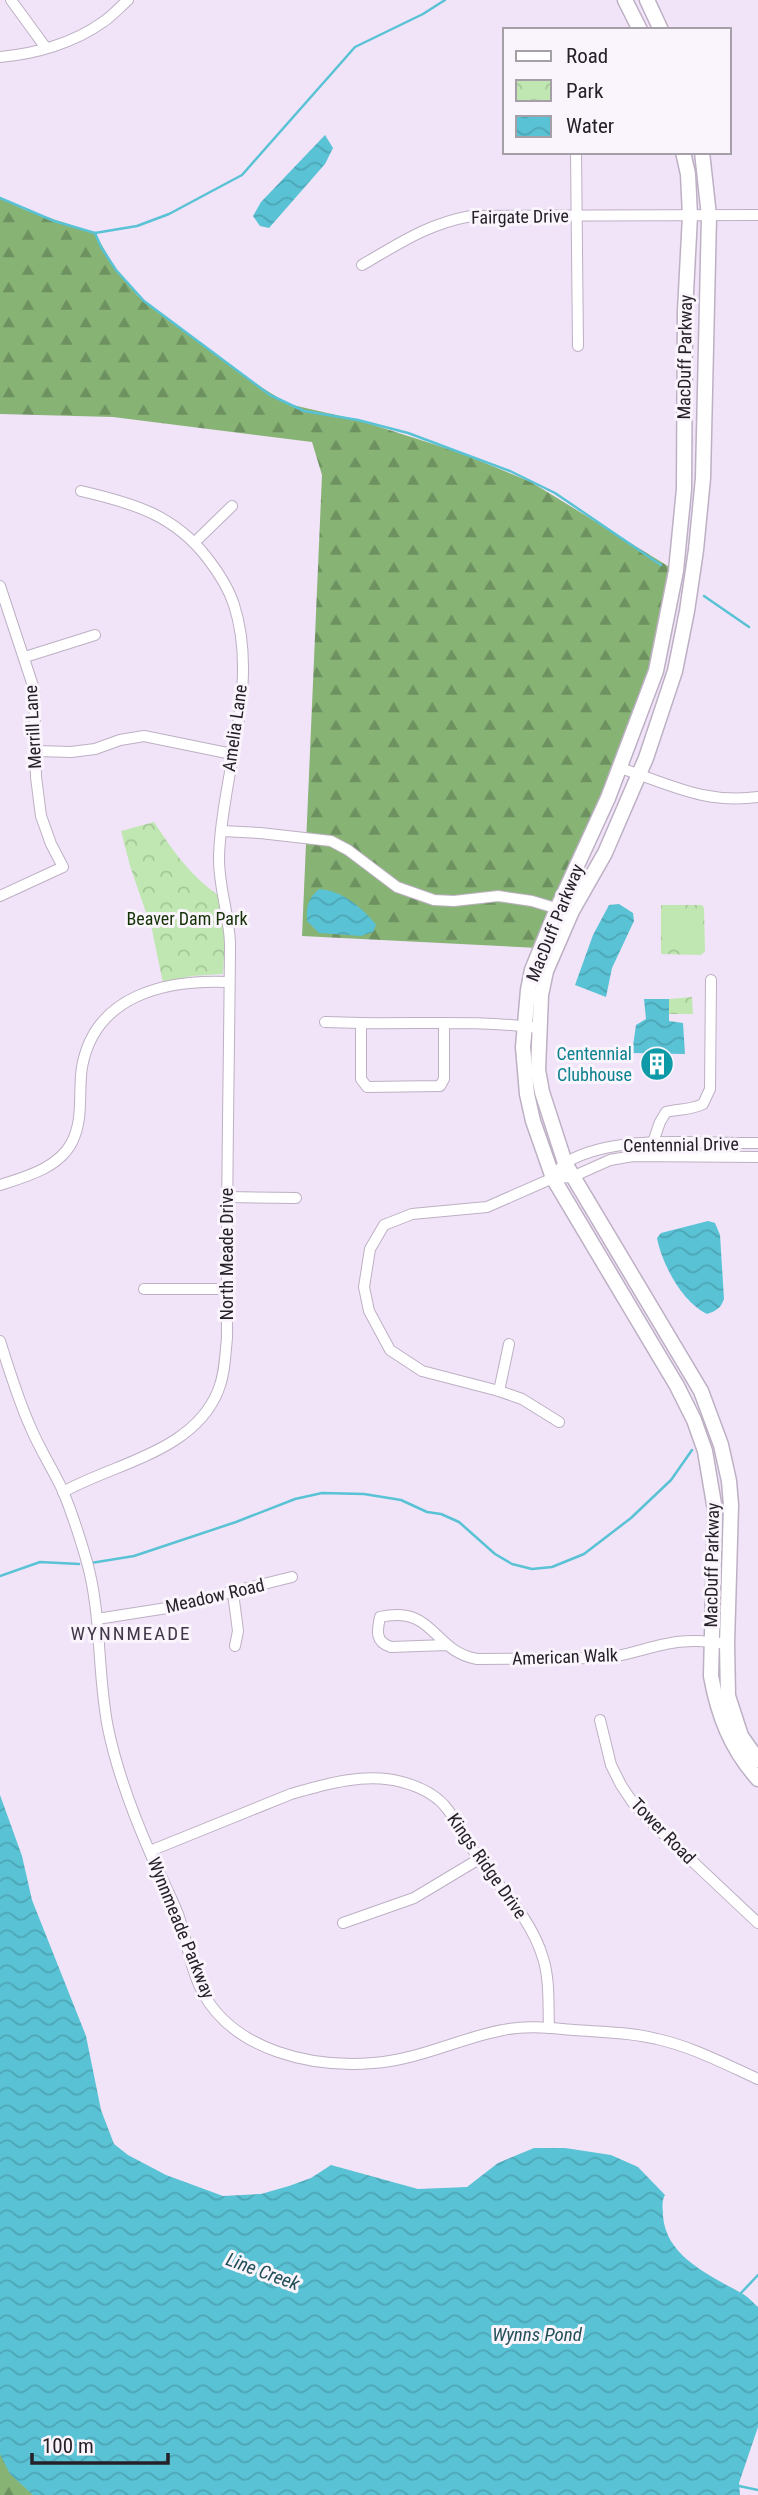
<svg xmlns="http://www.w3.org/2000/svg" width="758" height="2495" font-family="'Roboto Condensed',sans-serif">
	<defs>
		<pattern id="forest-firs" width="22" height="20" patternUnits="userSpaceOnUse" patternTransform="scale(1.75)"><rect width="22" height="20" fill="#87b375"/><path d="M5 1l3.5 6h-7zM16 11l3.5 6h-7z" fill="#6e9160"/></pattern>
		<pattern id="park-crowns" width="20" height="18" patternUnits="userSpaceOnUse" patternTransform="scale(1.75)"><rect width="20" height="18" fill="#c0e7b1"/><path d="M2 6a3 3 0 1 1 6 0M12 15a3 3 0 1 1 6 0" fill="none" stroke="#a5c698"/></pattern>
		<pattern id="water-waves" width="16" height="10" patternUnits="userSpaceOnUse" patternTransform="scale(1.75)"><rect width="16" height="10" fill="#59c2d4"/><path d="M0 5q4-4 8 0t8 0" fill="none" stroke="#4da6b6"/></pattern>
	</defs>
	<rect width="100%" height="100%" fill="#f1e4f9"/>
	<g fill="url(#forest-firs)">
		<polygon points="0,197 23,209 95,233 116,270 138,296 250,380 288,404 358,420 458,452 531,482 676,571 656,671 538,948 302,936 322,475 312,442 113,417 0,414"/>
		<polygon points="0,2439 72,2495 0,2495"/>
	</g>
	<g fill="url(#park-crowns)">
		<path d="M154,822C173,851 192,878 221,897L226,924L223,974L192,976L163,983L152,930L130,866L121,831Z"/>
		<polygon points="661,905 702,905 704,908 705,951 701,955 661,954"/>
		<polygon points="692,997 693,1014 669,1014 669,999"/>
	</g>
	<g fill="#c0e7b1">
		<polygon points="665,913 680,913 680,946 664,945"/>
		<polygon points="685,913 700,913 699,946 684,946"/>
	</g>
	<g fill="url(#water-waves)">
		<polygon points="325,135 333,148 325,164 269,228 260,226 253,216 261,202"/>
		<path d="M319,889C341,890 363,908 376,925L373,932L361,936L319,933L307,921C306,906 308,899 319,889Z"/>
		<polygon points="619,904 633,913 634,921 612,968 606,997 575,985 593,935 609,905"/>
		<polygon points="644,999 669,999 669,1021 683,1023 685,1054 632,1053 636,1025 646,1019"/>
		<path d="M708,1221L715,1223L720,1235L724,1299C721,1308 716,1311 707,1314C682,1302 662,1264 657,1238L661,1233Z"/>
		<path d="M0,1795L22,1856L32,1900L86,2036L101,2110L114,2144L128,2155L166,2175L223,2196L261,2194L289,2186L311,2178L331,2165L418,2189L467,2187L498,2163L534,2148H565L611,2155L638,2167L665,2195C661,2202 663,2208 663,2216C666,2257 710,2275 741,2293C748,2296 753,2303 758,2307V2427L739,2483L740,2495H33L10,2474L0,2454Z"/>
	</g>
	<g fill="none" stroke-linecap="round" stroke-linejoin="round">
		<g stroke="#59c2d4" stroke-width="2.5">
			<polyline points="0,198 54,221 95,233 137,226 169,214 242,175 355,47 423,14 445,0"/>
			<polyline points="95,233 101,247 116,270 144,301 270,395 304,411 358,420 408,433 510,471 555,493 661,565"/>
			<polyline points="704,596 749,627"/>
			<polyline points="91,1563 134,1556 236,1522 295,1499 322,1493 364,1494 401,1500 427,1512 441,1514 459,1522 495,1554 512,1564 532,1569 552,1567 584,1554 631,1518 671,1480 692,1450"/>
			<polyline points="0,1576 40,1562 79,1564"/>
			<polyline points="741,2293 758,2275"/>
			<polyline points="739,2486 758,2490"/>
		</g>
		<g stroke="#bdb0c4" stroke-width="12">
			<g id="street">
				<polyline points="11,0 46,48"/>
				<path d="M0,57C35,54 74,43 103,22C112,16 120,7 128,0"/>
				<polyline points="576,152 578,346"/>
				<path d="M362,265C400,243 427,224 471,216L758,215"/>
				<polyline points="195,542 232,506"/>
				<polyline points="0,586 34,689 36,777 41,816 51,844 63,867 0,896"/>
				<polyline points="25,657 95,635"/>
				<polyline points="37,751 71,752 95,749 120,740 144,736 232,754"/>
				<path d="M620,768C670,784 703,804 758,797"/>
				<polyline points="222,831 260,833 331,841 348,850 397,887 434,900 454,901 498,896 532,901 562,910"/>
				<polyline points="325,1022 361,1023"/>
				<path d="M444,1024V1079L440,1086L367,1087L361,1079V1023C420,1024 481,1020 539,1028"/>
				<path d="M651,1148L660,1122L666,1112C679,1109 691,1110 703,1104L710,1089L711,980"/>
				<path d="M553,1178C557,1173 561,1165 567,1162C617,1133 701,1144 758,1143"/>
				<path d="M0,1185C25,1177 59,1168 72,1142C84,1118 78,1093 82,1067C95,995 166,979 229,982"/>
				<polyline points="227,1197 296,1198"/>
				<polyline points="144,1289 226,1289"/>
				<path d="M0,1341C9,1370 18,1399 30,1426C39,1448 52,1468 62,1489C72,1512 80,1538 87,1562C102,1616 97,1673 108,1728C117,1772 133,1814 151,1855C160,1875 170,1894 178,1914C187,1940 190,1969 203,1993C235,2051 312,2068 373,2063C418,2060 460,2038 503,2030C526,2025 551,2028 574,2030C601,2032 630,2032 657,2039C693,2047 725,2064 758,2079"/>
				<polyline points="499,1391 509,1344"/>
				<polyline points="559,1422 522,1399 499,1391 422,1371 390,1350 369,1311 364,1287 370,1249 384,1225 412,1214 487,1207 553,1178 572,1177 610,1160 633,1156 758,1157"/>
				<path d="M63,1492C115,1463 193,1452 218,1391C225,1374 225,1356 227,1338C226,1207 229,1076 230,946C230,916 218,887 219,856C222,774 260,685 234,605C229,589 218,572 208,559C175,515 133,503 81,491"/>
				<polyline points="233,1593 238,1631 235,1646"/>
				<polyline points="97,1619 167,1608 292,1577"/>
				<path d="M447,1645L391,1647C375,1642 377,1631 380,1617C435,1605 432,1651 477,1659L602,1658C624,1657 644,1648 666,1644C687,1639 706,1641 727,1644"/>
				<polyline points="600,1720 611,1765 621,1785 633,1803 655,1826 758,1923"/>
				<path d="M150,1851L291,1794C325,1784 367,1772 402,1782C417,1786 433,1793 444,1805C458,1821 467,1842 479,1859C502,1890 532,1920 543,1958C550,1980 548,2005 549,2028"/>
				<polyline points="343,1923 414,1898 479,1859"/>
			</g>
		</g>
		<g stroke="#bdb0c4" stroke-width="17">
			<g id="secondary">
				<polyline points="625,0 640,30"/>
				<polyline points="647,0 661,30"/>
				<path d="M683,152L688,174L690,216L685,311L684,489L676,571L656,671L608,798L557,909L532,970L528,990L523,1047L527,1094L533,1121L553,1178L677,1386L694,1420L705,1451L715,1510L711,1676C718,1715 731,1749 758,1779"/>
				<polyline points="702,152 709,216 703,478 696,550 687,611 675,671 646,758 605,853 572,911 546,971 541,995 538,1070 542,1092 565,1163 701,1391 721,1445 729,1481 731,1505 727,1644 728,1696 741,1736 758,1760"/>
			</g>
		</g>
		<use href="#street" stroke="#fff" stroke-width="10"/>
		<use href="#secondary" stroke="#fff" stroke-width="14"/>
	</g>
	<defs>
		<g id="building-disc" transform="scale(1.75)"><circle r="9.5" fill="#0f9aa8" stroke="#faf4fd"/><path d="M-4-6H4V6H1V3H-1V6H-4ZM-2.5-4.3h1.7v1.8h-1.7ZM.8-4.3h1.7v1.8H.8ZM-2.5-1h1.7V.8h-1.7ZM.8-1h1.7V.8H.8Z" fill="#fff"/></g>
	</defs>
	<g fill-rule="evenodd">
		<use href="#building-disc" x="657" y="1064"/>
	</g>
	<g text-anchor="middle" stroke-width="6" stroke-linejoin="round" paint-order="stroke">
		<g font-size="18" fill="#262129" stroke="#faf4fd">
			<text transform="translate(520 217) rotate(-1)" y="6">Fairgate Drive</text>
			<text transform="translate(685 357) rotate(-89)" y="6">MacDuff Parkway</text>
			<text transform="translate(33 727) rotate(-93)" y="6">Merrill Lane</text>
			<text transform="translate(235 728) rotate(-82)" y="6">Amelia Lane</text>
			<text transform="translate(555 923) rotate(-68)" y="6">MacDuff Parkway</text>
			<text transform="translate(681 1145) rotate(-1)" y="6">Centennial Drive</text>
			<text transform="translate(227 1254) rotate(-90)" y="6">North Meade Drive</text>
			<text transform="translate(712 1565) rotate(-89)" y="6">MacDuff Parkway</text>
			<text transform="translate(215 1596) rotate(-13)" y="6">Meadow Road</text>
			<text transform="translate(565 1657) rotate(-2)" y="6">American Walk</text>
			<text transform="translate(663 1831) rotate(46)" y="6">Tower Road</text>
			<text transform="translate(487 1866) rotate(55)" y="6">Kings Ridge Drive</text>
			<text transform="translate(181 1928) rotate(68)" y="6">Wynnmeade Parkway</text>
		</g>
		<g font-size="18" fill="#153206" stroke="#faf4fd">
			<text x="187" y="925">Beaver Dam Park</text>
		</g>
		<g font-size="18" fill="#0d838f" stroke="#faf4fd" text-anchor="end">
			<text x="632" y="1060">Centennial<tspan x="632" dy="21">Clubhouse</tspan></text>
		</g>
		<g font-size="19" letter-spacing="2" fill="#413748" stroke="#faf4fd">
			<text x="131" y="1640">WYNNMEADE</text>
		</g>
		<g font-size="19" font-style="italic" fill="#225058" stroke="#faf4fd">
			<text transform="translate(263 2271) rotate(20)" y="7">Line Creek</text>
			<text x="537" y="2341">Wynns Pond</text>
		</g>
	</g>
	<rect x="503" y="28" width="228" height="126" fill="#faf4fd" stroke="#a5a0a8" stroke-width="2"/>
	<rect x="516" y="51" width="35" height="10" fill="#ffffff" stroke="#a5a0a8" stroke-width="2"/>
	<text x="566" y="63" font-size="21" fill="#262129">Road</text>
	<rect x="516" y="80" width="35" height="21" fill="url(#park-crowns)" stroke="#a5a0a8" stroke-width="2"/>
	<text x="566" y="98" font-size="21" fill="#262129">Park</text>
	<rect x="516" y="116" width="35" height="21" fill="url(#water-waves)" stroke="#a5a0a8" stroke-width="2"/>
	<text x="566" y="133" font-size="21" fill="#262129">Water</text>
	<path d="M32 2453v10h136v-10" fill="none" stroke="#262129" stroke-width="3.5"/>
	<text x="42" y="2453" font-size="21" fill="#262129" stroke="#faf4fd" stroke-width="5" paint-order="stroke">100 m</text>
</svg>
